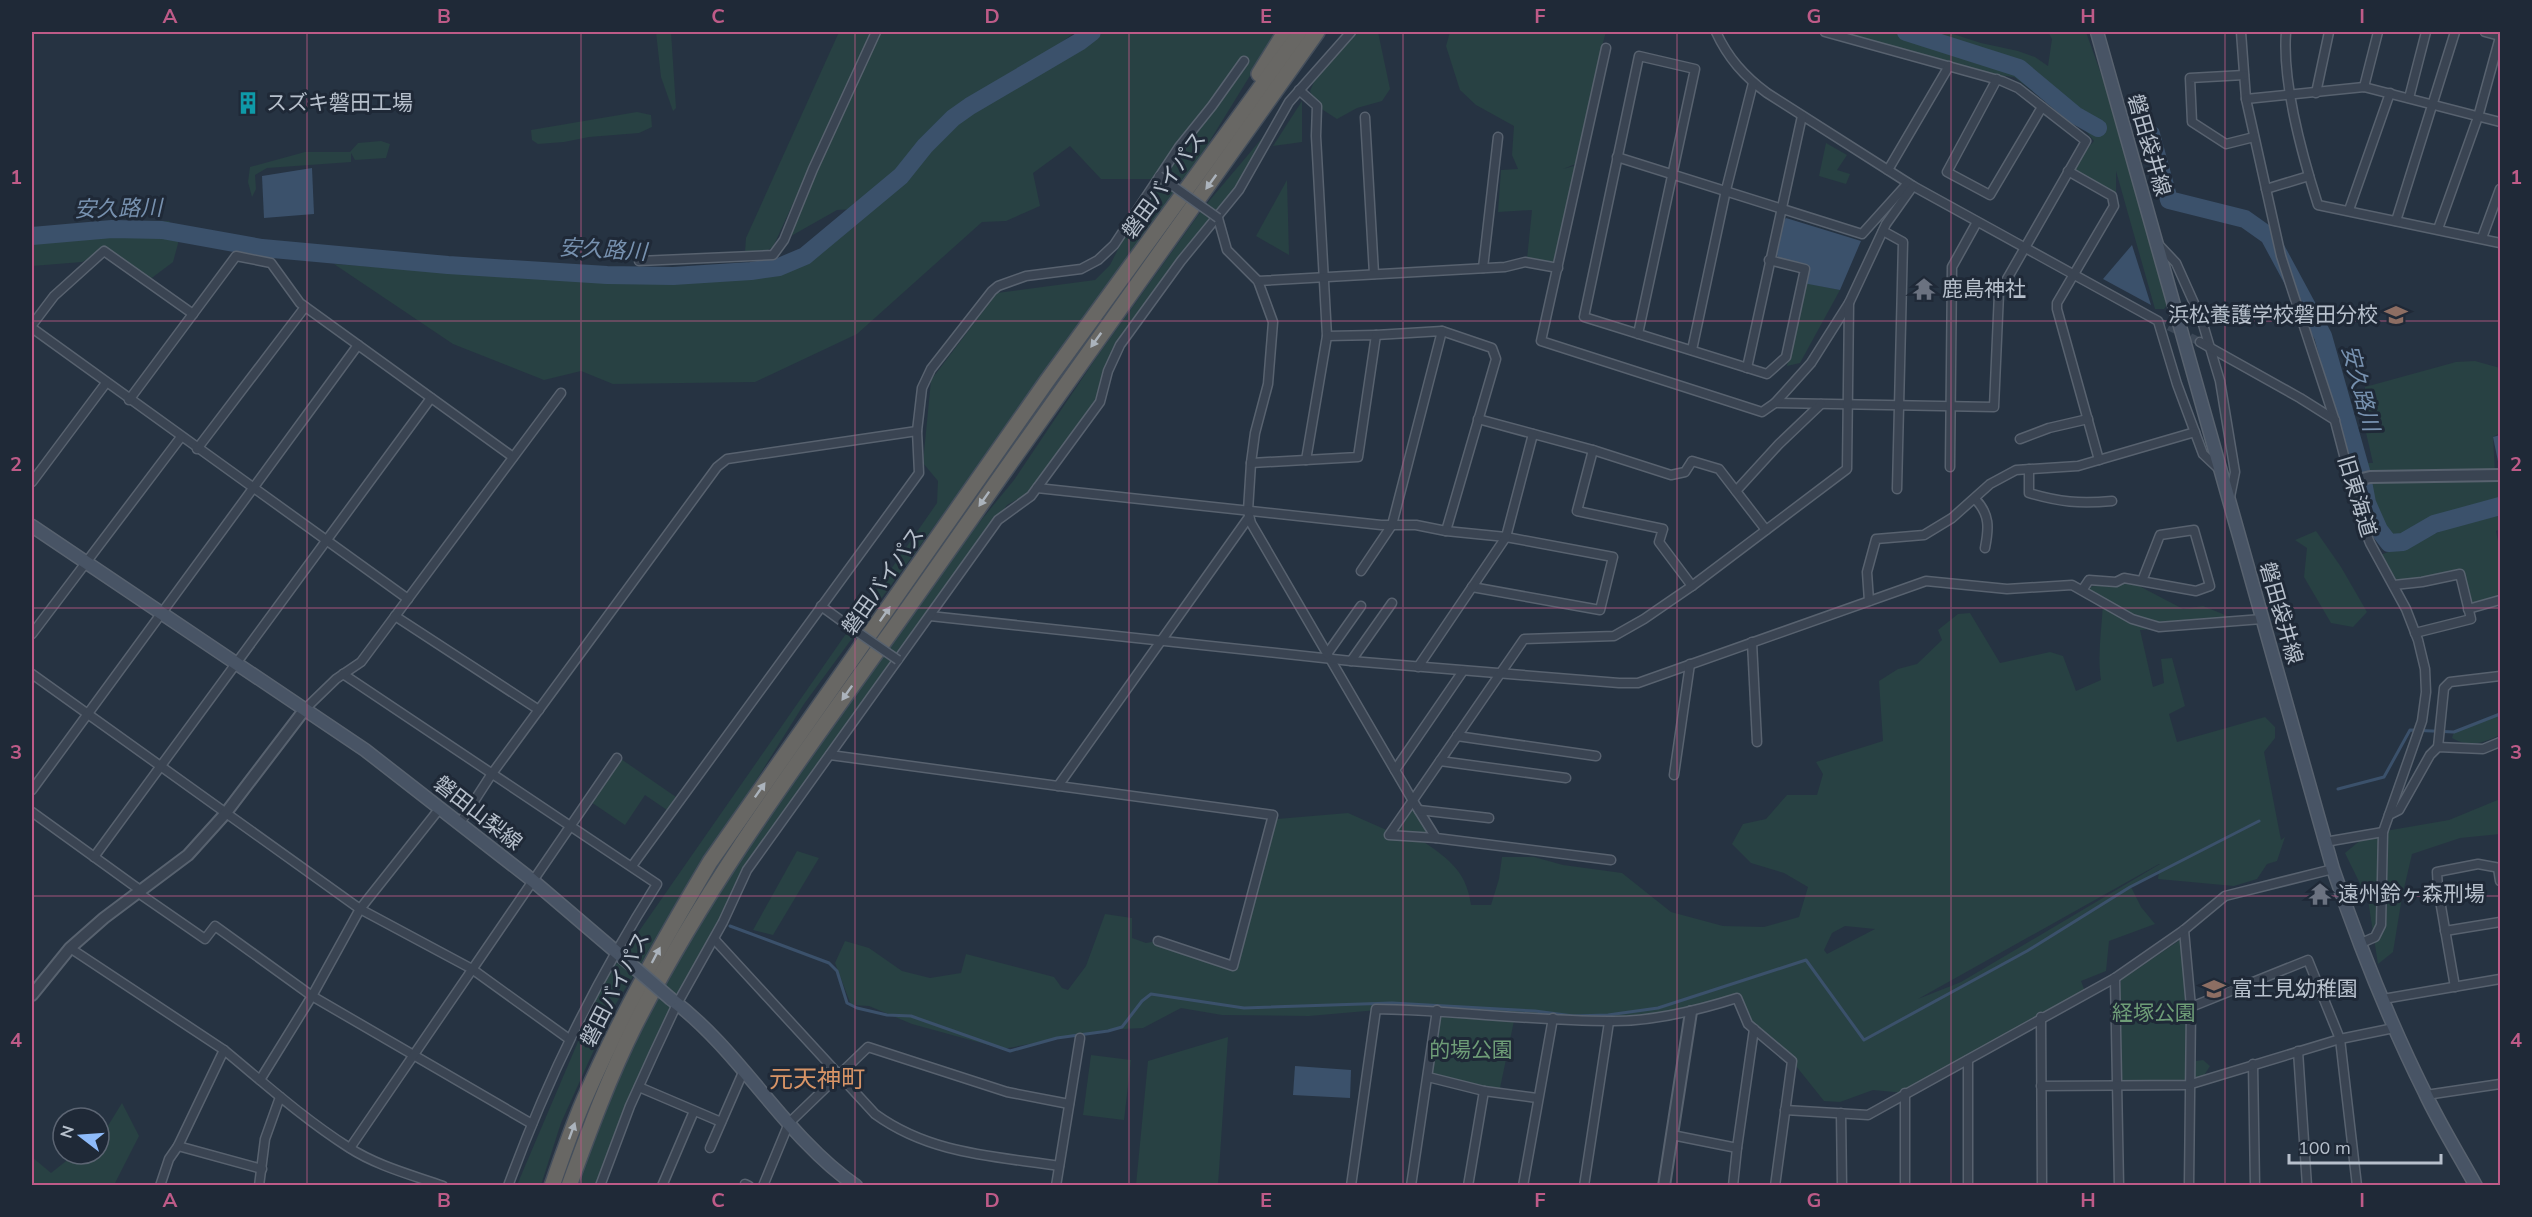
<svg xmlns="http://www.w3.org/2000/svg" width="2532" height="1217" font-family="Mulish,'Noto Sans JP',sans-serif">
	<rect width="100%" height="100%" fill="#263342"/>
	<g fill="#284143" fill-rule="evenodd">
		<polygon points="656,32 671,32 676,108 673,111 661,77"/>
		<polygon points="839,32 872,32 773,247 753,259 745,252 746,238"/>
		<polygon points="874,32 1075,32 1045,55 956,106 897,172 854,209 837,210 784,240"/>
		<polygon points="1105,32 1277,32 1211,139 1193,180 1164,180 1180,191 804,704 612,1010 561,1123 541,1185 517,1185 603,983 937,503 938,481 923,463 931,380 997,293 1095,280 1110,265 1135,216 1162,179 1101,179 1070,146 1033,173 1040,206 1006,221 982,222 857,334 755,382 613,384 581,371 544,380 453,344 334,264 491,275 752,278 812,251 887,189 953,123 980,104 1014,89 1051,62"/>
		<polygon points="1345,32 1378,32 1390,89 1382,101 1357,108 1337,119 1317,106 1310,91 1322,63"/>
		<polygon points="1450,32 1606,32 1600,53 1578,163 1563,169 1577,165 1554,268 1527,259 1532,210 1498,212 1501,170 1518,169 1512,155 1514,126 1476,105 1460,90 1446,46"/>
		<polygon points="1825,32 1947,32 1981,43 2018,51 2035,57 2048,66 2052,39 2048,32 2086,32 2137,174 2172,298 2164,309 2155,309 2116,171 2116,195 2068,171 2094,141 2086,131 2014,77 1971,72"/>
		<polygon points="1302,101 1302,142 1273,146"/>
		<polygon points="637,112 651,115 652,127 639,133 589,137 564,142 538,144 532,140 531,130"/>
		<polygon points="1280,117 1210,228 1139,320 1107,374 1091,413 1037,488 1007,505 770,838 728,911 634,1097 606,1185 575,1186 609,1084 738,852 900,619 1014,480 1098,355 1204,207"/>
		<polygon points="381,141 390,144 386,158 355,160 351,153 351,162 267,168 255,175 256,189 252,197 248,182 250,167 305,152 350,152 358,143"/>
		<polygon points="1826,143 1847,155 1837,170 1850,174 1846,184 1819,176"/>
		<polygon points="1287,180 1289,255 1256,236"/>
		<polygon points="169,221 179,240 173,262 149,280 104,251 82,262 32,266 32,226 44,229"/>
		<polygon points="1802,282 1840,290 1800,363 1787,366"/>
		<polygon points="2475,361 2500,368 2500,433 2493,437 2495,473 2500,473 2500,529 2496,531 2500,551 2500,600 2472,608 2462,572 2393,583 2378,556 2454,526 2403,542 2383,535 2366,496 2368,463 2373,463 2364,424 2365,387 2456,362"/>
		<polygon points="2316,531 2341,567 2367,612 2353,627 2331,623 2304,577 2307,548 2295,540"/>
		<path d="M2124,578L2183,609L2203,606L2240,621L2140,630L2153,687L2164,683L2161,659L2172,658L2185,706L2169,714L2177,742L2265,717L2275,727V738L2264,752L2281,840L2285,837L2277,861L2267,864L2257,879L2234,886L2158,879L2159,870L2131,887L2141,907L2155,924L2109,941L2106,971L2081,981L2086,994L1905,1093L1873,1090L1840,1102L1824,1101L1792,1061L1749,1024L1737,998L1701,1009L1609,1022L1515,1016L1499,1093L1428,1077L1439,1009L1435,1005L1309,1016L1222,1015L1181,1008L1143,1028L1104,1030L1003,1049L912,1024L869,1006L851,1005L835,963L845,941L869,948L902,971L930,978L961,973L966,954L1054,977L1062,988L1068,990L1086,966L1105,914L1132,918V938L1146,943L1158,941L1233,966L1277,819L1348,813L1391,832L1413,801L1431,838L1417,837C1445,857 1466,868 1471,905H1491L1499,879L1502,857H1534L1563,865L1622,873L1671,912L1723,926L1764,927L1799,917L1808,887L1784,873L1751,863L1732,844L1743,824L1766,819L1787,795H1817L1823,774L1816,762L1883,741L1879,681L1898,669L1917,664L1942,640L1938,630L1958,614L1970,613L2000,663L2050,652L2063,656L2076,691L2101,680C2097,654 2102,628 2103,602L2083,589ZM2160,864L1961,982L1918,999L2159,864ZM1845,926L1875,929L1827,954L1824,950L1832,933Z"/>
		<path d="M2500,714V735C2483,743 2469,748 2452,738L2454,732Z"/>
		<polygon points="621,759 676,797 667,810 645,795 625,825 591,802"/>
		<polygon points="2500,799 2500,834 2460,838 2412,854 2402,897 2393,952 2378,964 2368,900 2345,853 2368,834 2449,820"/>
		<polygon points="797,851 819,858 773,935 753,930"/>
		<polygon points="2180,940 2189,989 2189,1062 2203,1060 2210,1066 2203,1077 2184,1081 2119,1086 2117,1010 2121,980"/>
		<polygon points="1228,1037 1218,1185 1136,1185 1148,1061"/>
		<polygon points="1091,1055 1131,1060 1124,1120 1083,1115"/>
		<polygon points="122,1103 139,1136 114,1185 32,1185 32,1157 51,1173 75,1154 99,1154 99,1135 106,1129"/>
	</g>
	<g fill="#3b516b">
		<polygon points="312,168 314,214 264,218 262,176"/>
		<polygon points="1786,218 1861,241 1840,290 1803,283 1806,266 1779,259 1776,253 1783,221"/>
		<polygon points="2132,245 2151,305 2103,279"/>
		<polygon points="2500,435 2500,465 2499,466 2493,437"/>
		<polygon points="1295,1066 1351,1070 1350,1098 1293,1095"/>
	</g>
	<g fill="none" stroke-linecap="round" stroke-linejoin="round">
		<g stroke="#3b516b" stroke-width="3">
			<polyline points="2338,789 2384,777 2410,730 2454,732 2500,714"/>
			<polyline points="730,926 829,963 837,971 847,1003 857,1008 887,1015 911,1016 1010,1051 1057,1038 1108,1031 1122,1027 1142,1001 1151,994 1244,1008 1392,1003 1535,1011 1573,1016 1608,1015 1658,1008 1806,960 1864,1040 2027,951 2130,887 2259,821"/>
		</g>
		<g stroke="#3b516b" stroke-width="18">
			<polyline points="1906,32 2019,68 2075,115 2098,128"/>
			<polyline points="2151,134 2169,200 2245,219 2269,236 2323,336 2361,471 2367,503 2379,530 2389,543 2403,542 2434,524 2500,506"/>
			<polyline points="32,236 112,229 162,230 262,248 448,265 607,275 673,276 751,271 779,267 805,256 901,176 925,146 953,118 970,106 1079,42 1092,32"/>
		</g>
		<polyline stroke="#3c4857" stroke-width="8" stroke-dasharray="8 4" stroke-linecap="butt" points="2158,321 2200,342"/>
		<g stroke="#58626f" stroke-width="11">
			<g id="minor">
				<path d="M1716,32C1728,58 1744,76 1767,93L1913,186L2158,321L2177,384L2203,454L2220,470"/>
				<polyline points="2241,32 2246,99 2281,256 2335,421 2361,520 2370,543 2406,609 2418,640 2425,669 2426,692 2422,721 2383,832 2381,925 2375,937 2359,944"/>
				<path d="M2286,32C2282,83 2302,155 2318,205L2500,243"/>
				<polyline points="2485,32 2500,36"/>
				<polyline points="1606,48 1541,341 1762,412 1775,403 1994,407 1999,293 2086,141 2018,88 2002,81 1825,32"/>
				<polyline points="2244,75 2190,78 2192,122 2226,144 2254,137"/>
				<polyline points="1997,79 1947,172 1990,195 2042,107"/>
				<polyline points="2364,87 2378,32"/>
				<polyline points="1299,90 1317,106 1316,136 1327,336 1306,460"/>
				<polyline points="2316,93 2329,32"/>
				<polyline points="2409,98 2426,32"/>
				<polyline points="2246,99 2364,87 2500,122"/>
				<polyline points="1365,117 1374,274"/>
				<polyline points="1617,157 1862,234 1908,183"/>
				<polyline points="1888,170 1949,66"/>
				<polyline points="2068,171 2112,196 2114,206 2057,303 2057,309 2099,460"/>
				<polyline points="2266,189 2309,176"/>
				<polyline points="2349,210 2390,93"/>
				<polyline points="1218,218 1227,250 1258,281 1273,322 1268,384 1255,433 1251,463 1248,511 1251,523 1413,801 1436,838 1611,860"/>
				<polyline points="2396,221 2455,32"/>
				<polyline points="2438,229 2478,117 2500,37"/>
				<polyline points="1883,231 1903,242 1897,489"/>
				<polyline points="2482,238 2500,189"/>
				<polyline points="2159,245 2176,263 2202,321 2220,381 2235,472 2230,497"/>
				<polyline points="639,261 773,255 784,240 813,169 876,32"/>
				<polyline points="1483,268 1498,137"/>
				<polyline points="1258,281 1505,267 1525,262 1558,268"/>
				<polyline points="32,325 54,296 104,251 193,314"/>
				<polyline points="32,328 408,599"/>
				<polyline points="1442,331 1492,348 1496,359 1446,531"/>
				<polyline points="1638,334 1695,69 1639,56 1584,317 1767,374 1786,357 1805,269 1769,260"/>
				<polyline points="2200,342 2300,398 2335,420"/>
				<polyline points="1692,350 1726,190 1753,83"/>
				<polyline points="1747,368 1802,116"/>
				<polyline points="129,400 236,256 271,263 300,303 513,457"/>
				<polyline points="1775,403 1811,363 1849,303 1886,224 1913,186"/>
				<polyline points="1478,419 1593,450 1671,475 1685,472 1692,461 1719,469 1766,530"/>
				<polyline points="2020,439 2049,428 2088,419"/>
				<polyline points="197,449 305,307"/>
				<polyline points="1593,450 1577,511 1663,529 1659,542 1692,586"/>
				<polyline points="1251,463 1358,457 1376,335 1327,336"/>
				<polyline points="1950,467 1952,267 1977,222"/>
				<path d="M2029,469V493C2060,502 2079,504 2112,501"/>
				<polyline points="32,482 106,383"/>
				<polyline points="1037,488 1381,525 1416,525 1446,531 1506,537 1613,557 1600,610 1472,587"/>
				<polyline points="1736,491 1779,444 1821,404"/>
				<path d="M1975,499C1990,514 1989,528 1985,548"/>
				<polyline points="1361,571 1392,525 1442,331 1376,335"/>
				<polyline points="2394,585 2422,582 2460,574 2471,619 2415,633"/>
				<polyline points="2083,589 2089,580 2116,582 2124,578 2196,591 2210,586 2194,530 2160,535 2142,581"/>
				<polyline points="1869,601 1867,572 1876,539 1924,535 1952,518 1990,484 2016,470 2078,466 2195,432"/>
				<polyline points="821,606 843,622"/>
				<polyline points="2468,609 2500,600"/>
				<polyline points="395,616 539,710"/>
				<polyline points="930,616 1351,661 1619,683 1638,683 1926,581 2007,589 2072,585 2132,619 2159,627 2262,619"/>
				<polyline points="32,634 181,437"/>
				<polyline points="1752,642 1757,742"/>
				<polyline points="1327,654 1361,606"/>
				<polyline points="1351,661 1392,603"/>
				<polyline points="1418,667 1506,537 1533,434"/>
				<polyline points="32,674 360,909 472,969 569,1039"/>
				<path d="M343,674L657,884C595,982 548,1077 508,1186"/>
				<polyline points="305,709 336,679 361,662 561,393"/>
				<polyline points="1457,736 1596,756"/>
				<polyline points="2438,747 2444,688 2450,682 2500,676"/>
				<polyline points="830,755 1273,815 1233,966 1158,941"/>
				<polyline points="1440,761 1566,778"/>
				<polyline points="1395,770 1463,671"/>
				<polyline points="1674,775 1690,664"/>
				<polyline points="1058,786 1249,517"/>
				<polyline points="32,790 358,345"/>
				<polyline points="1419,810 1489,818"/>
				<polyline points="32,812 140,890"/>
				<polyline points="2389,815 2399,810 2430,755 2438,747 2483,749 2500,742"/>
				<polyline points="460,823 491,775 717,467 727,459 917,431"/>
				<polyline points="1436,838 1389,835 1524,639 1614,636 1644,619 1692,586 1847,469 1849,303"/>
				<polyline points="2325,842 2383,832"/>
				<polyline points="94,857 431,398"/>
				<polyline points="632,866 919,473 917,431 922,388 931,369 992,291 998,286 1026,276 1081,269 1098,260 1114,245 1179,147 1212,106 1244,61"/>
				<polyline points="2498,868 2500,881"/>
				<polyline points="137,892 205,939 215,926 312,996 532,1124"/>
				<polyline points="2184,930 2191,1007 2189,1186"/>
				<polyline points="2445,931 2500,922"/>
				<path d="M714,939L875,1114C930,1154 993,1156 1059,1166"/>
				<polyline points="70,948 224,1050"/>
				<polyline points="2115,978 2119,1186"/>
				<polyline points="2455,987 2438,889 2437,872 2478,864 2500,868"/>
				<polyline points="2383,999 2500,979"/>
				<polyline points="2191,1007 2308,960 2340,1039 2357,1186"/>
				<polyline points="2041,1017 2042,1186"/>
				<polyline points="2298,1051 2307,1186"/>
				<polyline points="1968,1060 1968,1186"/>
				<polyline points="2253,1064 2255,1186"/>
				<polyline points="1428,1077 1484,1091 1537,1098"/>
				<polyline points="260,1080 312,996 360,909 440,808"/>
				<polyline points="2041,1086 2188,1085 2340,1039 2394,1028"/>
				<polyline points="639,1087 721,1122"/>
				<polyline points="2426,1095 2500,1084"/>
				<polyline points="1785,1110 1868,1115 2115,978 2184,930 2225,896 2333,869"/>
				<polyline points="1841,1113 1842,1186"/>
				<polyline points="1672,1135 1737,1148 1754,1029"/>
				<polyline points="178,1146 262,1169"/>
				<polyline points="350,1148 617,758"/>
				<polyline points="710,1148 744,1070"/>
				<path d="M160,1186L169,1159L178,1146L224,1050C264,1083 304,1119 348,1147C377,1166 412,1175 443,1186"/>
				<polyline points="259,1186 265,1139 280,1097"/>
				<polyline points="600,1186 630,1106 654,1053 677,1004 723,922 747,870 998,520 1031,496 1100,402 1108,371 1120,345 1181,261 1239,190 1289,102 1351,32"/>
				<polyline points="662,1186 694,1111"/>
				<polyline points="745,1186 745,1184 749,1186"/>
				<polyline points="763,1186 789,1123 868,1047 1007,1092 1069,1104"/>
				<polyline points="1056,1186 1080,1038"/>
				<path d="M1351,1186L1376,1009C1453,1010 1530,1021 1608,1021C1651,1022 1696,1011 1737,998L1748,1024L1792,1061L1775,1186"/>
				<polyline points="1411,1186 1437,1010"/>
				<polyline points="1468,1186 1484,1091"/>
				<polyline points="1523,1186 1553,1018"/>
				<polyline points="1584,1186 1609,1022"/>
				<polyline points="1733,1186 1737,1148"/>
				<polyline points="1905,1186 1905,1093"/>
			</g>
		</g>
		<g stroke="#58626f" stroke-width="14">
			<g id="tertiary">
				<polyline points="2351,482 2370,477 2500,475"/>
				<polyline points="32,995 70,948 104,918 188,855 225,814 305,709"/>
				<polyline points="1664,1186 1691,1012"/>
			</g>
		</g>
		<g stroke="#58626f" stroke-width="15">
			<g id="secondary">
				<path d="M2097,32L2333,869C2359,945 2389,1021 2425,1093C2440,1125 2459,1155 2476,1186"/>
				<polyline points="32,526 365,750 532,880 621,956"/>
				<path d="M671,999C742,1052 783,1135 856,1186"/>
			</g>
		</g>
		<g stroke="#454f5c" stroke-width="18">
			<g id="trunk">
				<polyline points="1259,74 1285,32"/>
				<path d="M552,1186C562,1157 572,1128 584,1100C620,1017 664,939 710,862L1047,381L1301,32"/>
				<path d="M569,1186C589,1131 609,1077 635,1025C710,877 812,743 908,608C1043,415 1181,224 1317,32"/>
			</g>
		</g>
		<use href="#minor" stroke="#3a4452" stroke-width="8"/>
		<use href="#tertiary" stroke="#3a4452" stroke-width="10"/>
		<use href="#secondary" stroke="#485465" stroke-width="12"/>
		<use href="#trunk" stroke="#686764" stroke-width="15"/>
		<g stroke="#58626f" stroke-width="11" stroke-linecap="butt">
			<g id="minor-bridge">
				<polyline points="1159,176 1218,218"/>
				<polyline points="843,622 898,660"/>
			</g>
		</g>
		<g stroke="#58626f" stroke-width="15" stroke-linecap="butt">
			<polyline id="secondary-bridge" points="621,956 671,999"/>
		</g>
		<use href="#minor-bridge" stroke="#3a4452" stroke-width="8"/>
		<use href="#secondary-bridge" stroke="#485465" stroke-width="12"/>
	</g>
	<defs><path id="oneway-solid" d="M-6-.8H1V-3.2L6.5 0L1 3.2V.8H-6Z" transform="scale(1.5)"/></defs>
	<g fill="#abb3bc">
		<use href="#oneway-solid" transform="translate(1211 182) rotate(126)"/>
		<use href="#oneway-solid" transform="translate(1096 340) rotate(126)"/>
		<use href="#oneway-solid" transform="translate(984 499) rotate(125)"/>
		<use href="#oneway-solid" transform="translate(885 614) rotate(-55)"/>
		<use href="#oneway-solid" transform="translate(847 693) rotate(125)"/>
		<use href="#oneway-solid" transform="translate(760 790) rotate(-55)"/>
		<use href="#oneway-solid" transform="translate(656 955) rotate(-62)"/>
		<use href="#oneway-solid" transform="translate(572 1131) rotate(-70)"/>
	</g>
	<path fill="none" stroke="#be5b88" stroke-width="1.5" stroke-opacity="0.55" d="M307,32V1186M581,32V1186M855,32V1186M1129,32V1186M1403,32V1186M1677,32V1186M1951,32V1186M2225,32V1186M32,321H2500M32,608H2500M32,896H2500"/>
	<defs>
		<g id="building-bare" transform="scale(1.8)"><path d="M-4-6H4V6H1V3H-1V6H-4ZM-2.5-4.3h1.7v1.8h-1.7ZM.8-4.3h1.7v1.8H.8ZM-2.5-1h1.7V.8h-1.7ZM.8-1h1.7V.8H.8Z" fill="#0f9aa8" stroke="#1f2937" stroke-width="2.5" paint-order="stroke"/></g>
		<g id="temple-bare" transform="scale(1.8)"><path d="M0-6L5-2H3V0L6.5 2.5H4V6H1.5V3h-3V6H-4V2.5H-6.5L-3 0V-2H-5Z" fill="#6b7280" stroke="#1f2937" stroke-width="2.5" paint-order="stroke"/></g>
		<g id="school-bare" transform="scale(1.8)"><path d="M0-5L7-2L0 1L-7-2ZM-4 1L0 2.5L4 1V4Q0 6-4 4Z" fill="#8d6e63" stroke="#1f2937" stroke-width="2.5" paint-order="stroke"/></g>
	</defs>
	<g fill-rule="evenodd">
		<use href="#building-bare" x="248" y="103"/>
		<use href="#temple-bare" x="1924" y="289"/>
		<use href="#school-bare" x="2396" y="315"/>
		<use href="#temple-bare" x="2320" y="894"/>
		<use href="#school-bare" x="2214" y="989"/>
	</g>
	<g text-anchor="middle" stroke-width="6" stroke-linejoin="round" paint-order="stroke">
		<g font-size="21" fill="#b7c0cc" stroke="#1f2937" text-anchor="start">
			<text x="266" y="110">スズキ磐田工場</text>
			<text x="1942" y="296">鹿島神社</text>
			<text x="2378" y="322" text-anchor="end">浜松養護学校磐田分校</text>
			<text x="2338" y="901">遠州鈴ヶ森刑場</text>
			<text x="2232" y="996">富士見幼稚園</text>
		</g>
		<g font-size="21" fill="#b7c0cc" stroke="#1f2937">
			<text transform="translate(2149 145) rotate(74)" y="7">磐田袋井線</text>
			<text transform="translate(1164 185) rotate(-54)" y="7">磐田バイパス</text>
			<text transform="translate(2357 496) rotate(73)" y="7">旧東海道</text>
			<text transform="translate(883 581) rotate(-55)" y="7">磐田バイパス</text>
			<text transform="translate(2281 613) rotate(74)" y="7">磐田袋井線</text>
			<text transform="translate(478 813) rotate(38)" y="7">磐田山梨線</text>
			<text transform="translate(615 989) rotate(-63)" y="7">磐田バイパス</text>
		</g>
		<g font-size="21" fill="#6e9d77" stroke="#1f2937">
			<text x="2154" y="1020">経塚公園</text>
			<text x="1471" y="1057">的場公園</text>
		</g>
		<g font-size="22" font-style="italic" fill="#7791af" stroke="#1f2937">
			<text transform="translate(118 208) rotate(-1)" y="8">安久路川</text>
			<text transform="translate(603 249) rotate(3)" y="8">安久路川</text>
			<text transform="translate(2361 388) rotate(75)" y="8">安久路川</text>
		</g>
		<g font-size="24" fill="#d89466" stroke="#1f2937">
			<text x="817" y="1087">元天神町</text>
		</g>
	</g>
	<rect width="2532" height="1217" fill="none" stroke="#1f2937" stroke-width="66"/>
	<g transform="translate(81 1136) rotate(287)"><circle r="28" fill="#1f2937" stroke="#5c6573" stroke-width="1.5"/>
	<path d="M0-4.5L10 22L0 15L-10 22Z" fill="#8ebbfa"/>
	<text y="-9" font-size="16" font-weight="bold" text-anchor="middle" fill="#b7c0cc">N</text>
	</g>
	<path d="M2289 1154v9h152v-9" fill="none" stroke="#b7c0cc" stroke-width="3"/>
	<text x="2298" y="1154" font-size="18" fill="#b7c0cc" stroke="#1f2937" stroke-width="4.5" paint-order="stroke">100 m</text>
	<rect x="33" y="33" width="2466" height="1151" fill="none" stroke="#be5b88" stroke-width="2"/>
	<g font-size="20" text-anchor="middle" font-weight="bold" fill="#be5b88">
		<text x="170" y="23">A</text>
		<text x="444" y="23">B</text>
		<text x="718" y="23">C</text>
		<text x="992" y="23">D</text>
		<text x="1266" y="23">E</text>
		<text x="1540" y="23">F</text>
		<text x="1814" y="23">G</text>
		<text x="2088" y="23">H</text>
		<text x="2362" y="23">I</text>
		<text x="16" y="184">1</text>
		<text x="2516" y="184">1</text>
		<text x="16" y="471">2</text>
		<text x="2516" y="471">2</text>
		<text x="16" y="759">3</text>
		<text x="2516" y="759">3</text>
		<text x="16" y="1047">4</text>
		<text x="2516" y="1047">4</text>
		<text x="170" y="1207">A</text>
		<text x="444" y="1207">B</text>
		<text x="718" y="1207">C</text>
		<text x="992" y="1207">D</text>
		<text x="1266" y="1207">E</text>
		<text x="1540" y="1207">F</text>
		<text x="1814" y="1207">G</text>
		<text x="2088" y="1207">H</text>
		<text x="2362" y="1207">I</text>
	</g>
</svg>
